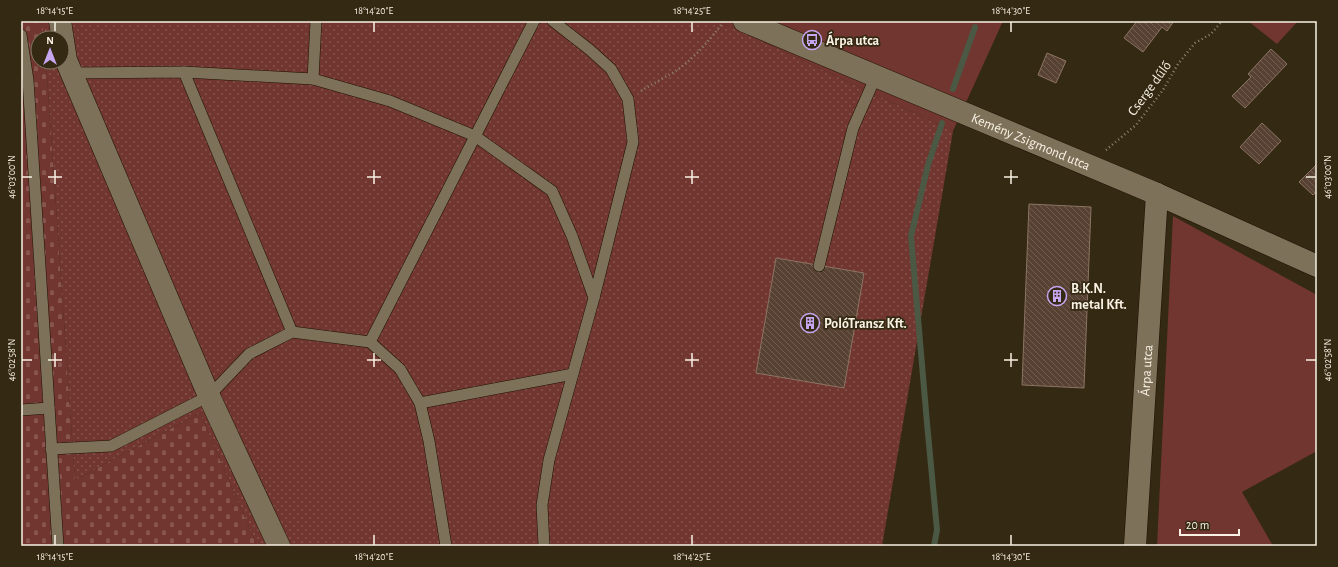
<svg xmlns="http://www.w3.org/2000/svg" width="1338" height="567" font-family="'Alegreya Sans',sans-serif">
	<defs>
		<pattern id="cemetery-stones" width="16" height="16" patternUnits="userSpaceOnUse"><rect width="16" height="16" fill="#723630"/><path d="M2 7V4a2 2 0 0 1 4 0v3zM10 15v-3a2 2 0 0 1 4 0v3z" fill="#87544e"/></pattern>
		<pattern id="park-dots" width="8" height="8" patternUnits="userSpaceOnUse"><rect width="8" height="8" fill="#723630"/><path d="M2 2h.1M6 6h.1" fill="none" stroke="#87544e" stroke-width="1.8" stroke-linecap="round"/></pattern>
		<pattern id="building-back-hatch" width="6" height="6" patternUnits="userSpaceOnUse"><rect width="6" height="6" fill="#574132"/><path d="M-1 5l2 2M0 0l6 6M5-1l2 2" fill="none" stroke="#705d50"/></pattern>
	</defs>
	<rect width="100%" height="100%" fill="#342913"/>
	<g fill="#723630">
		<polygon points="718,21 1003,21 953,131"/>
		<polygon points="1248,21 1298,21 1277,44"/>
		<polygon points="1173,216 1317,295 1317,451 1242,492 1273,546 1157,546"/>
	</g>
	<polygon fill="url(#cemetery-stones)" points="21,21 42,21 44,38 38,38 38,62 46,62 75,480 200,413 257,546 21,546"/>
	<polygon fill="url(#park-dots)" points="42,21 718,21 953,131 882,546 257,546 200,413 75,480 46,62 62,62 62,38 44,38"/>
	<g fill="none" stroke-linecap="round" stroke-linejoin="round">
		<g stroke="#4b5844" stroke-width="6">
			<polyline points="953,89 975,27"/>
			<polyline points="934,546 937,530 927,423 911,236 928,165 942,123"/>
		</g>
	</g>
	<g fill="url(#building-back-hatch)" stroke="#8c7463">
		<polygon points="1137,21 1174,21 1167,31 1162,27 1143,52 1124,38"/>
		<polygon points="1271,49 1287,64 1245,108 1232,96 1251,77 1248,74"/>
		<polygon points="1047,53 1066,61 1056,83 1038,75"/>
		<polygon points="1262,123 1281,141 1259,164 1240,147"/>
		<polygon points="1317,164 1317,191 1313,195 1299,182"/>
		<polygon points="1029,204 1091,207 1084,388 1022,385"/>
		<polygon points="776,258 864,273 844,388 756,373"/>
	</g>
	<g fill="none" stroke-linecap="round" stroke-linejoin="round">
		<g stroke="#1c1100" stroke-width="12">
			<g id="lane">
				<polyline points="21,35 28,80 58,546"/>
				<polyline points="184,72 292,332"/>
				<polyline points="72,73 184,72 313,79 390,101 475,136 552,191 572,236 594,298"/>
				<polyline points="313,79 316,21"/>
				<polyline points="819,266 853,128 876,76"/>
				<polyline points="370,342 534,21"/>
				<polyline points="420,403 573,374"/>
				<polyline points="21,410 49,408"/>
				<polyline points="51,449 111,446 209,396 249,354 292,332 370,342 400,369 420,403 429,441 446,546"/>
				<polyline points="544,546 542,505 549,460 594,298 633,142 628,99 611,69 590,50 553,21"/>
			</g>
		</g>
		<g stroke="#1c1100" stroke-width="23">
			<g id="street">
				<polyline points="60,21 66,60 209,396 279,546"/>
				<path id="s1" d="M1135,546L1157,194"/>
			</g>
		</g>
		<g stroke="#1c1100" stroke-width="23">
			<g id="secondary">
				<path id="s2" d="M744,21L1157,194L1317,266"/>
			</g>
		</g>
		<g stroke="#8f8673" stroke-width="2.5" stroke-dasharray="1 3" stroke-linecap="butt">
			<path d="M641,91C655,82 671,75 684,65C699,53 712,37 724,21"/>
			<polyline points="1106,150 1136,125 1163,90 1178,64 1195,43 1211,34 1222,21"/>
		</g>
		<use href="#lane" stroke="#7e7159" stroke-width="11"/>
		<use href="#street" stroke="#7e7159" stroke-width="22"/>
		<use href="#secondary" stroke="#7e7159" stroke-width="22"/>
	</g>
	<path fill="none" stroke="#f9f2e4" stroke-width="1.5" d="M55,22V32M374,22V32M692,22V32M1011,22V32M55,170V184M374,170V184M692,170V184M1011,170V184M22,177H32M48,177H62M367,177H381M685,177H699M1004,177H1018M1306,177H1316M55,353V367M374,353V367M692,353V367M1011,353V367M22,360H32M48,360H62M367,360H381M685,360H699M1004,360H1018M1306,360H1316M55,535V545M374,535V545M692,535V545M1011,535V545"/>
	<defs>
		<g id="bus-ring" transform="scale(1)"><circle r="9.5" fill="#342913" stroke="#c7a6f0" stroke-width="1.5"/><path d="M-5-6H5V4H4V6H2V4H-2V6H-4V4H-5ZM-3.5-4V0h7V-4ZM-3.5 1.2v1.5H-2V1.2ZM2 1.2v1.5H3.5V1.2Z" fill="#c7a6f0"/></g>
		<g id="building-ring" transform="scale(1)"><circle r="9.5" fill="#342913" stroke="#c7a6f0" stroke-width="1.5"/><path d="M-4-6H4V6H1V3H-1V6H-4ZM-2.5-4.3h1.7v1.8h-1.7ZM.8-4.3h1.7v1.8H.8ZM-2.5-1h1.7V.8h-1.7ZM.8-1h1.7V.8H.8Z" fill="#c7a6f0"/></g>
	</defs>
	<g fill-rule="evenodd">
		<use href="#bus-ring" x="812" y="40"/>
		<use href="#building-ring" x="1057" y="296"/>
		<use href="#building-ring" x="810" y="323"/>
	</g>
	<g text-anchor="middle" stroke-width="3.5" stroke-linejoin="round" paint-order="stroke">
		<g font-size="14" font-weight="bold" fill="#f9f2e4" stroke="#342913" text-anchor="start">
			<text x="826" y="45">Árpa utca</text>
			<text x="1071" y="293">B.K.N.<tspan x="1071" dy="16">metal Kft.</tspan></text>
			<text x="824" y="328">PolóTransz Kft.</text>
		</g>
		<g font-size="14" fill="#f9f2e4" stroke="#342913">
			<text transform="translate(1149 88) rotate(-54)" y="5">Cserge dűlő</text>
			<text dy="5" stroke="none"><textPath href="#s2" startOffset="311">Kemény Zsigmond utca</textPath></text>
			<text dy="5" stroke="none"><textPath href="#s1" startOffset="176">Árpa utca</textPath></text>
		</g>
	</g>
	<rect width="1338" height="567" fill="none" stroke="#342913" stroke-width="44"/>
	<g transform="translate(50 50)"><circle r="19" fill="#342913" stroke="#837967"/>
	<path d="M0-3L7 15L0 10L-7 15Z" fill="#c7a6f0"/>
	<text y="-6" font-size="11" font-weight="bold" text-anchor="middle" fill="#f9f2e4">N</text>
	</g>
	<path d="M1180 529v6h59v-6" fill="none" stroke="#f9f2e4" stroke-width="2"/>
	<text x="1186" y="529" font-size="12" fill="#f9f2e4" stroke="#342913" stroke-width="3" paint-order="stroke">20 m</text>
	<rect x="22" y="22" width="1294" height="523" fill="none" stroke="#f9f2e4" stroke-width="1.5"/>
	<g font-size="10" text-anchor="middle" fill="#f9f2e4">
		<text x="55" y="14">18°14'15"E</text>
		<text x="374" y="14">18°14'20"E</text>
		<text x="692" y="14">18°14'25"E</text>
		<text x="1011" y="14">18°14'30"E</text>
		<text transform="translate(11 177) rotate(-90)" y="4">46°03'00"N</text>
		<text transform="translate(1327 177) rotate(-90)" y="4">46°03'00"N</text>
		<text transform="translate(11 360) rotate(-90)" y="4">46°02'58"N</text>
		<text transform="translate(1327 360) rotate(-90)" y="4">46°02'58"N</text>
		<text x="55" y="560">18°14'15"E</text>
		<text x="374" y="560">18°14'20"E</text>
		<text x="692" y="560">18°14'25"E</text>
		<text x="1011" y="560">18°14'30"E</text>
	</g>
</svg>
